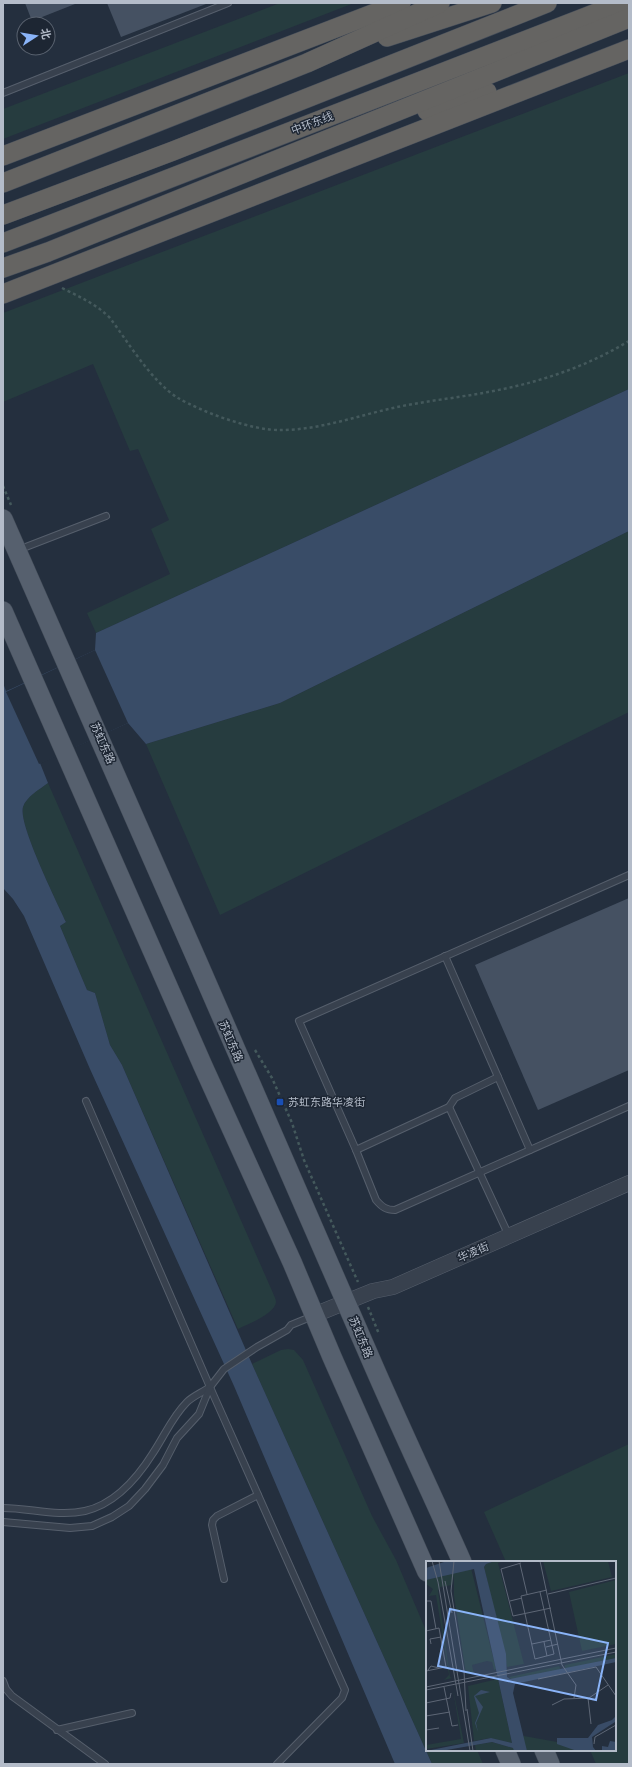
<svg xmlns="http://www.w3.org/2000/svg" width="632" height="1767" font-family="Manrope,'Noto Sans SC',sans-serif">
	<rect width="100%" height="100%" fill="#242f3e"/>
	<g fill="#263c3f">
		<polygon points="280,3 354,3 3,139 3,109"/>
		<polygon points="629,73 629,389 96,633 87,613 170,574 151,529 169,520 138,449 130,451 93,364 3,402 3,313"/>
		<polygon points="629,531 629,712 220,915 146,744 280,703"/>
		<path d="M48,783L273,1293C274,1296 276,1299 276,1302C275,1314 248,1324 238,1329L122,1065L110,1045L95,993L87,990L60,926L66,922C57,902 18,824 23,807C26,797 40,789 48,783Z"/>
		<polygon points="288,1349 294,1350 303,1360 372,1516 396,1560 427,1633 427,1750 477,1750 483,1764 432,1764 252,1364 281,1350"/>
		<polygon points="629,1444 629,1764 596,1764 590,1750 615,1750 615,1562 506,1562 484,1512"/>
	</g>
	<path fill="#394c67" d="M629,389V531L280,703L146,744L128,723L40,763L48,783C40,789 26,797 23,807C18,824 57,902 66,922L60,926L87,990L95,993L110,1045L122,1065L252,1364L432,1764H395L234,1386L90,1069L24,916L13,899L3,888V683L6,691L11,689L95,650L96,633Z"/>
	<polygon fill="#242f3e" points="95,650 128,723 39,764 6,692"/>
	<g fill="#455162">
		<polygon points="25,3 75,3 75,4 32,21"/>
		<polygon points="107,3 206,3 206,4 121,37"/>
		<polygon points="629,898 629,1070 538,1110 475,965"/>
	</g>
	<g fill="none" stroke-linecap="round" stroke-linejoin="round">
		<g stroke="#565f6c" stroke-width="8">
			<g id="service">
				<polyline points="3,93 228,3"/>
				<polyline points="18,550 106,516"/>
				<path d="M629,875L299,1021L356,1150L376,1200C382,1207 386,1210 395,1210L629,1106"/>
				<polyline points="445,956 530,1150"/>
				<polyline points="86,1101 213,1394 345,1690 342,1698 277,1764"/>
				<polyline points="449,1107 509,1236"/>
				<polyline points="356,1150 449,1107 455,1098 498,1077"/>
				<path d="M3,1508C30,1508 58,1517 85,1511C115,1504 138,1477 153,1453C165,1435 172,1417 187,1402C193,1396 203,1392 210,1387"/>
				<polyline points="3,1522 70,1528 92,1526 112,1517 129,1506 145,1489 163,1465 177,1438 199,1414 210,1387 224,1369 257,1347 287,1330 291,1325 313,1316"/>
				<polyline points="224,1579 212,1525 213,1520 217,1516 258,1495"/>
				<polyline points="3,1681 6,1689 12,1696 105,1764"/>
				<polyline points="57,1730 132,1713"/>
			</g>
		</g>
		<g stroke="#565f6c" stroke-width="16">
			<polyline id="tertiary" points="314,1315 373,1291 393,1287 629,1183"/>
		</g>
		<g stroke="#414a57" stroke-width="20">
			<g id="primary">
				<path d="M3,519C126,796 247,1075 368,1353C398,1423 431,1492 462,1562"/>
				<polyline points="3,611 203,1066 292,1262 332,1357 427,1572"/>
				<polyline points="505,1750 511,1764"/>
				<polyline points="544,1750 550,1764"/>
			</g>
		</g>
		<g stroke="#434c59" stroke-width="20">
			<g id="trunk">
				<polyline points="387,37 492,3"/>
				<polyline points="427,111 487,92"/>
				<polyline points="3,156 401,3"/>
				<polyline points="3,183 307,63 440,3"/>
				<polyline points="3,215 173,151 547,3"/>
				<polyline points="3,243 622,3"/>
				<polyline points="3,268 48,252 629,18"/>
				<polyline points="3,294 629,49"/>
			</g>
		</g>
		<g stroke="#44595c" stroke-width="2.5" stroke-dasharray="3 3" stroke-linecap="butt">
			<path d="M62,288C80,297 96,304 110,318C128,342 152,382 178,398C202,412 253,431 281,430C319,430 357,416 393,408C424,401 457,398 488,392C538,383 586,367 629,341"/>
			<polyline points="3,486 11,505"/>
			<polyline points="255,1050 272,1078 292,1123 304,1160 358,1282"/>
			<polyline points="368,1307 379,1334"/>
		</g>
		<use href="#service" stroke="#38414e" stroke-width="6"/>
		<use href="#tertiary" stroke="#38414e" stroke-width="15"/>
		<use href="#primary" stroke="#56606e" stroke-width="19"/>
		<use href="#trunk" stroke="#656462" stroke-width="19"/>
	</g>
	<rect fill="#1a4fb4" stroke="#1d2633" stroke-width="1.5" x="276" y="1098" width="8" height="8" rx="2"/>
	<g text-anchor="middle" stroke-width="3" stroke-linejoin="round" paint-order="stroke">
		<g font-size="11" fill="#b4bcc9" stroke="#1d2633">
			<text transform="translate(312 123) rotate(-21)" y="4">中环东线</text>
			<text transform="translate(103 743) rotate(66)" y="4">苏虹东路</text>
			<text transform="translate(231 1041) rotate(66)" y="4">苏虹东路</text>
			<text transform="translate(473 1252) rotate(-24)" y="4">华凌街</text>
			<text transform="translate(361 1337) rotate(67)" y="4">苏虹东路</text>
		</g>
		<g font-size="11" fill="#b4bcc9" stroke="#1d2633" text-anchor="start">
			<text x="288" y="1106">苏虹东路华凌街</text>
		</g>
	</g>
	<g transform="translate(426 1561)">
		<rect width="190" height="190" fill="#242f3e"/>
		<path d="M69,0H78L72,2L98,103L81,106L58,6L60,3ZM117,0H182L186,16L125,30ZM45,7L70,108L68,109L66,101L61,100L46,104L48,113H40L28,35V15L26,24L14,26L12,30L24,116L26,117L18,119L23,114L10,34L3,35L7,28L0,23V19ZM190,19V83L156,90L143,31ZM190,93V97L139,108V104ZM133,105L135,109L96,117L85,118L83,116ZM72,118L86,182L64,177L48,180L42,125ZM27,128L38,182L0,188V184L35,178ZM98,175L131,181L151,190H50L49,184L66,181L87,187Z" fill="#263c3f"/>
		<path d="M21,0H69L60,3L58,6L80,93L81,116L84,118L190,97V101L89,123L87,132L101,190H88L87,187L66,181L15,190H0L65,177L86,182L48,8L0,19V7ZM55,129L64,131L49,135L57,146L50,162L52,171L49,162L53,152L48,135ZM190,155L189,161L166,176L167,186L170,190H151L131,183V177H162L172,164L186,159ZM190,179V190H176V185L182,186L184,180L190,181Z" fill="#394c67"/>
		<path fill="none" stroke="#5e6776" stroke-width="1" d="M6,0L12,21L32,135M13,0L44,190M28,0L25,30L38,110L40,150M114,0L136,104L150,124L148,137M95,2L75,8L87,55L125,47M94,3L101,33M19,20L26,52M114,31L128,93L109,98L95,35L121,29M122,33L190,17M0,40H5L10,68M84,40L96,37M0,70L13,67L20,106L0,110M118,81L121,95M5,83L4,78L15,76M106,83L125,79M120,86L132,83M2,109L5,105L13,107M112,118L170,106L190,135M0,126L190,87M18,126L26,165L32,164M0,129L190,91M162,137L165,163M0,142L24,137L25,132M126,144L138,138L163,137L182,124M41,148L47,190M0,155L24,151M0,169L13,167M168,183L169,176L190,164"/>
		<path fill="#8ab4f8" fill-opacity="0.15" stroke="#8ab4f8" stroke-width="2" d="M24,48L182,82L170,139L12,105Z"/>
		<rect width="190" height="190" fill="none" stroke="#b4bcc9" stroke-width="2"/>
	</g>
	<rect width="632" height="1767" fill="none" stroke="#b4bcc9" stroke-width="8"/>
	<g transform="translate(36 36) rotate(78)"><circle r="19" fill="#1d2633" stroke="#59626f"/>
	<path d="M0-3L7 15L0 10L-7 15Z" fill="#8ab4f8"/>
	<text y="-6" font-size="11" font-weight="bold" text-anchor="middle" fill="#b4bcc9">北</text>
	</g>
</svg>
